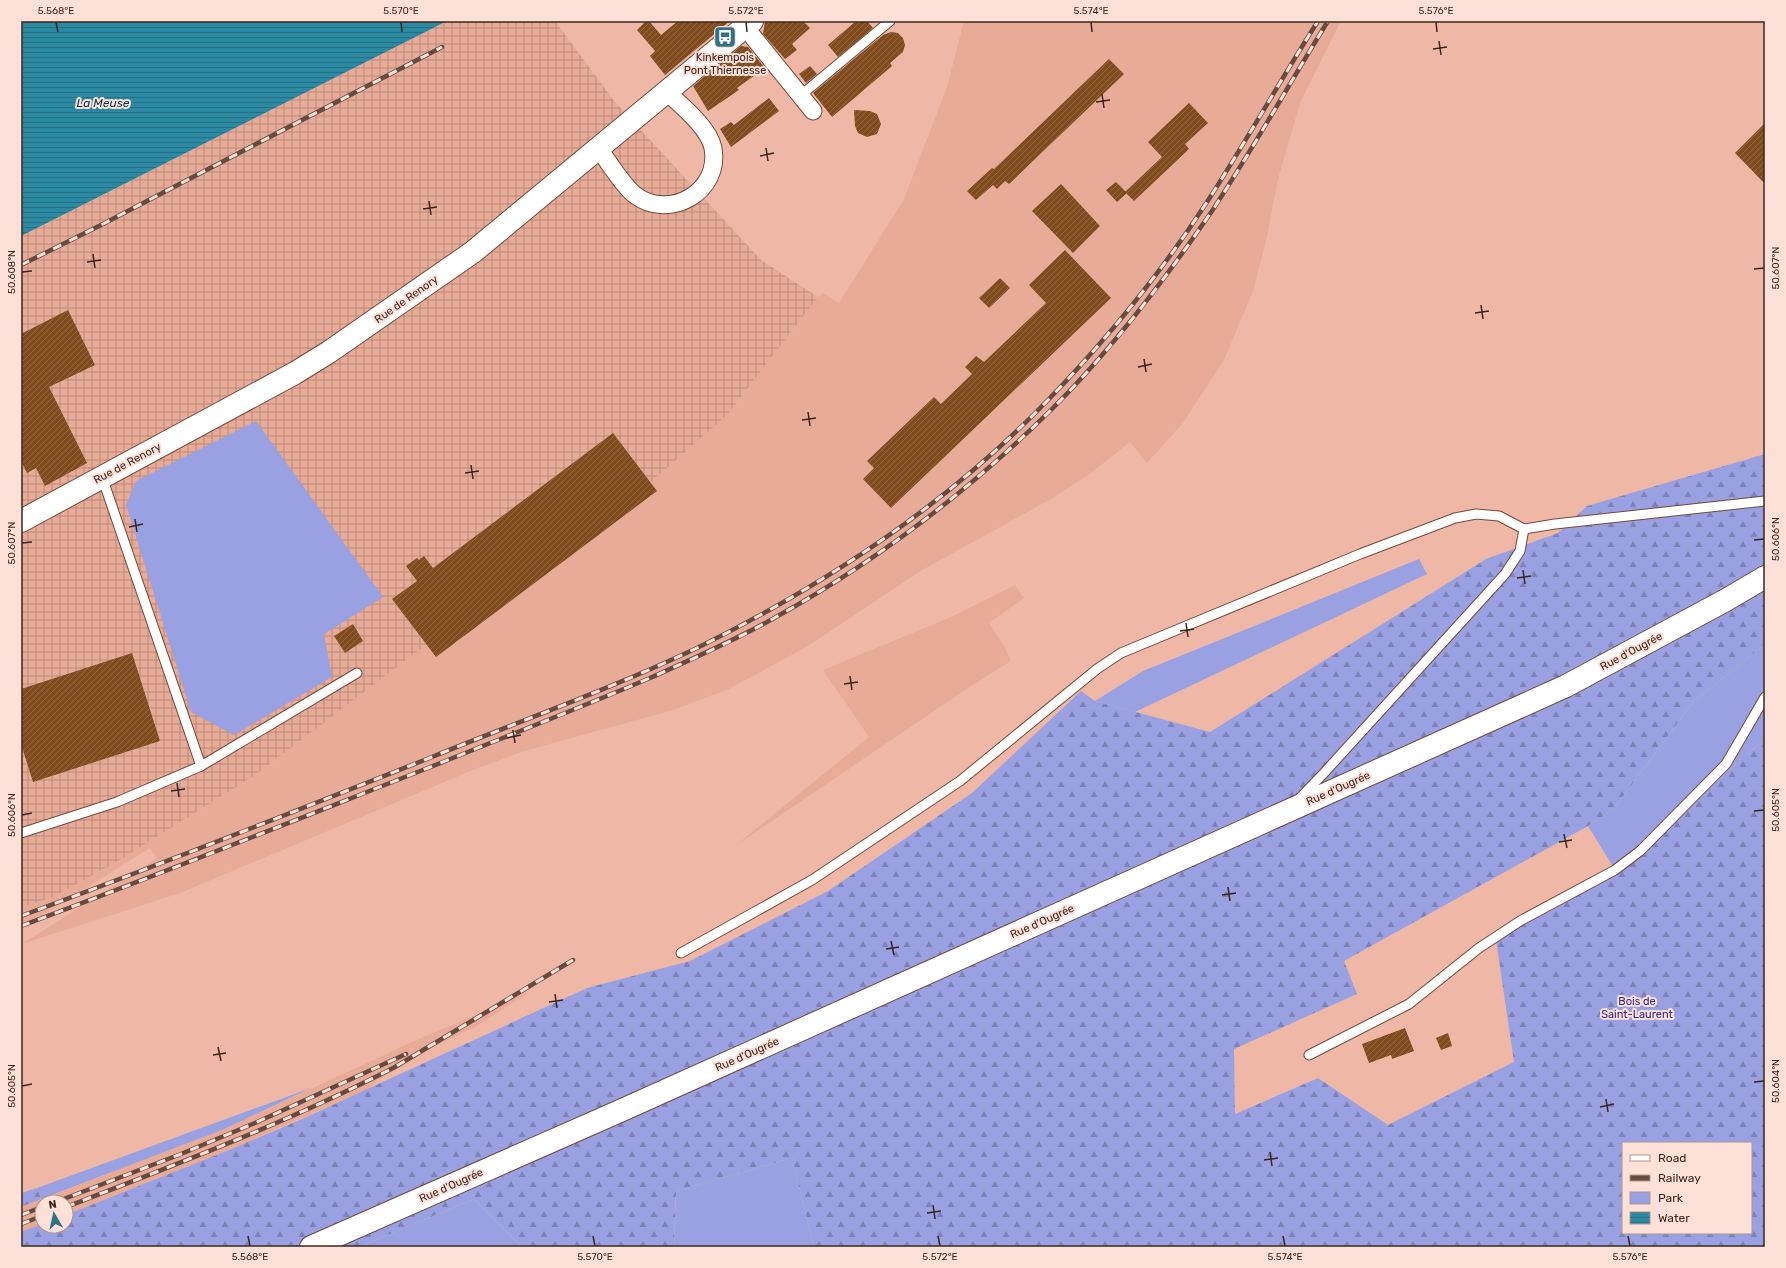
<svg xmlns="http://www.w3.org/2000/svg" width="1786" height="1268" font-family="Rubik,sans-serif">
	<defs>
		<pattern id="industrial-grid" width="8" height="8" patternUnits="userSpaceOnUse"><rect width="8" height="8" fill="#e7ab97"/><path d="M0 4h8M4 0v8" fill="none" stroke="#bc8b7b"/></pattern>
		<pattern id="forest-firs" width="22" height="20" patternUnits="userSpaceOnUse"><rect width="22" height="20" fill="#99a1e3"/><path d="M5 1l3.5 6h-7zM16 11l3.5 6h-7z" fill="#7e83b7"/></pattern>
		<pattern id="water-rules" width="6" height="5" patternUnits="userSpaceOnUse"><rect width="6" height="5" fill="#2b89a1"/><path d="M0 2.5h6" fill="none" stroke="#267083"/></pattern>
		<pattern id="building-hatch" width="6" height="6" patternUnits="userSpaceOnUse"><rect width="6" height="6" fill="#804c1e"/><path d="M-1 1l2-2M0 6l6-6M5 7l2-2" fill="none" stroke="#916846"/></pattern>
	</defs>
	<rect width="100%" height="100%" fill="#efb8a6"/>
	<g fill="#e7ab97">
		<polygon points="964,21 1341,21 1300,103 1278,179 1266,241 1253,291 1224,360 1183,423 1147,463 1130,442 1091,473 1051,499 922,570 808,646 729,689 673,710 521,752 473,770 180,893 22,944 157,858 150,848 21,929 21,908 55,896 118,861 255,775 727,415 818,297 823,293 839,303 904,199 947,87"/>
		<polygon points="1015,585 1024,598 989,623 1003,644 1011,661 968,688 735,846 869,737 823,670 949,618"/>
		<polygon points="531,991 475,1027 433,1047 378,1080 370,1088 229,1150 66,1215 66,1202 42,1202 42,1224 21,1232 21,1207 222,1130 412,1042"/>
	</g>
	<polygon fill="url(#industrial-grid)" points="447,21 555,21 615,102 761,260 818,297 727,415 628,502 423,647 255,775 118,861 55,896 21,908 21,236"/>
	<g fill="#99a1e3">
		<polygon points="256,421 383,597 324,634 332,677 234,735 191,712 126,505 136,481"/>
		<polygon points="1419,559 1427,574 1135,712 1095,701 1143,671"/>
		<polygon points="1765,644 1765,739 1615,870 1588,826 1613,810 1693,702"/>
		<polygon points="311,1088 222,1130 41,1199 37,1188"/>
		<polygon points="792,1158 814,1247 674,1247 676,1191"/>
		<polygon points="474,1199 522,1247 359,1247"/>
	</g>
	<g fill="url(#forest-firs)" fill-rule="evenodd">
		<path d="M1765,454V644L1693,702L1613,810L1588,826L1344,961L1357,994L1234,1049L1235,1114L1318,1078L1388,1125L1514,1062L1496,940L1615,870L1765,739V1247H814L792,1158L676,1191L674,1247H522L474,1199L359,1247H21V1232L42,1224V1226H66V1215L229,1150L302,1119L587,988L690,961L828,891L972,793L1081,691L1095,701L1210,732L1486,559L1558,533L1587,506ZM1623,1143H1751V1233H1623Z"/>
		<polygon points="37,1188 41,1199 21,1207 21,1193"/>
	</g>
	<polygon fill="url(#water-rules)" points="21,21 447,21 21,236"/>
	<g fill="url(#building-hatch)">
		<polygon points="646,21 649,21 661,35 678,21 730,21 665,75 650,56 655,51 637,30"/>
		<polygon points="765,21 803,21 810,28 792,44 797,50 785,59 763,34"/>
		<polygon points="856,21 867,21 873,28 838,57 828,45"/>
		<polygon points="891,32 898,33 903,38 905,45 903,52 890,63 892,66 832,117 813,93 883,35"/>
		<polygon points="741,46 748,47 765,68 737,88 739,90 708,111 693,86"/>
		<polygon points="1109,59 1124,74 1009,184 1005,181 997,189 993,185 976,200 967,191 992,168 994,169"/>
		<polygon points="810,66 817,74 806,83 799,74"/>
		<polygon points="769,98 779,111 731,147 720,129 731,122 734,125"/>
		<polygon points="1189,103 1208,123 1185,144 1189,149 1134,201 1125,192 1162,157 1148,142"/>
		<polygon points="854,110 870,111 877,114 881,124 877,134 867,137 858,133 855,126"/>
		<polygon points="1765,123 1765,184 1735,153"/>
		<polygon points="1116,182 1127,193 1117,202 1106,190"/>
		<polygon points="1061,184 1100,226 1073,253 1032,211"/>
		<polygon points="1065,250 1111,298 891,508 863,479 874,468 867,461 934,397 941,404 972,374 965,367 976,356 984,362 1046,303 1029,285"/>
		<polygon points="1000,278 1010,288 989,308 979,298"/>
		<polygon points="68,310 95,365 49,387 87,463 45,486 36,468 27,473 21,461 21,334"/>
		<polygon points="613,433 657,491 436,657 392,599 417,581 406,566 417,558 419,560 424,556 433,568"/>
		<polygon points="353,624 363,641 345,653 334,636"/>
		<polygon points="132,653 160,741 33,782 21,744 21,689"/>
		<polygon points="1405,1028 1414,1051 1392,1059 1391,1055 1369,1063 1362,1044"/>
		<polygon points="1448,1033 1452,1046 1441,1050 1436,1038"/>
	</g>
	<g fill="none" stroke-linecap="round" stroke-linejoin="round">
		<g stroke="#764838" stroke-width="11">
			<g id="service">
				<polyline points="800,96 890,21"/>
				<polyline points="102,477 201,766"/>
				<polyline points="1299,799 1324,773 1505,574 1520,551 1524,529"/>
				<polyline points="21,833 117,802 201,766 357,673"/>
				<polyline points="681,953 812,880 960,781 1097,669 1121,653 1360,554 1455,518 1476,514 1499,516 1524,529 1555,524 1765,501"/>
				<polyline points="1309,1055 1409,1004 1479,948 1520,921 1615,870 1640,851 1726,764 1765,697"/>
			</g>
		</g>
		<g stroke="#764838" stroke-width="19">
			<g id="minor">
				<polyline points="745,27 813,111"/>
				<path d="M599,149C608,161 623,186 635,195C669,221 721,192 713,148C709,128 682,106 667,92"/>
			</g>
		</g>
		<g stroke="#764838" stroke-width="24">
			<polyline id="tertiary" points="21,521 295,373 329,352 473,252 752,21"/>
		</g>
		<g stroke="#764838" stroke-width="24">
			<polyline id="primary" points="311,1247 620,1111 1566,686 1726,600 1765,577"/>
		</g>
		<use href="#service" stroke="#fff" stroke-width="9"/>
		<use href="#minor" stroke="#fff" stroke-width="17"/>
		<use href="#tertiary" stroke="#fff" stroke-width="22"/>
		<use href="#primary" stroke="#fff" stroke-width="22"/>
		<g stroke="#674a40" stroke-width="4.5">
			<g id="rail">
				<polyline points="21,265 103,224 442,47"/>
				<path d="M21,916C159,865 296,811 432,757C520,721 611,689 697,648C825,585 949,503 1049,399C1107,339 1161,273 1207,202C1245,143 1280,81 1318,21"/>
				<path d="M21,926C158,875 293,821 428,768C502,738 577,709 650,678C692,659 736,640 776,617C877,561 970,490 1052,409C1112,349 1164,281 1212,211C1253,149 1289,84 1328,21"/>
				<polyline points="56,1202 181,1154 255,1123 406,1054"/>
				<path d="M66,1207C177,1164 289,1122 395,1067L573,960"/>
				<polyline points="21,1215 42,1207"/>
				<polyline points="21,1224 42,1216"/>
			</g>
		</g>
		<use href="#rail" stroke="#fde0d7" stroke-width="3" stroke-dasharray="9" stroke-linecap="butt"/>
	</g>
	<path fill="none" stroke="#3b261f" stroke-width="1.5" d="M56,22L58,32M401,22L402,32M746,22L747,32M1091,22L1092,32M1436,22L1437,32M1439,41L1441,55M1433,49L1447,47M1102,94L1104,108M1096,102L1110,100M766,148L768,161M760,156L774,153M429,201L431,215M423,209L437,207M93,254L95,268M87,262L101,260M1754,269L1764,268M22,272L32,271M1481,305L1483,319M1475,313L1489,311M1144,359L1146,372M1138,367L1152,364M808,412L810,426M802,420L816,418M471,465L473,479M465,473L479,471M135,519L137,532M129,527L143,524M1754,540L1764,539M22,543L32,542M1523,570L1525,584M1517,578L1531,576M1186,623L1188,637M1180,631L1194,629M850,676L852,690M844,684L858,682M513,730L515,743M507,738L521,735M177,783L179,797M171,791L185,789M1754,811L1764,810M22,815L32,813M1564,834L1567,848M1559,842L1572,840M1228,887L1230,901M1222,895L1236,893M891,941L894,955M886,949L899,947M555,994L557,1008M549,1002L563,1000M218,1047L221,1061M213,1055L226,1053M1754,1082L1764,1081M22,1086L32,1084M1606,1099L1608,1112M1600,1107L1614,1104M1270,1152L1272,1166M1264,1160L1278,1158M933,1205L935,1219M927,1213L941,1211M248,1236L250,1246M593,1236L595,1246M938,1236L940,1246M1283,1236L1285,1246M1628,1236L1630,1246"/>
	<defs>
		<g id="bus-square" transform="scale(1.15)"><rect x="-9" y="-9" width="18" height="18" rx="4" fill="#307184" stroke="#fde0d7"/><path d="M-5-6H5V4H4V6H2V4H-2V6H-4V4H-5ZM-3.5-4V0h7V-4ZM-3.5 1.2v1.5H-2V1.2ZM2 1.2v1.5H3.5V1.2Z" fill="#fff"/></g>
	</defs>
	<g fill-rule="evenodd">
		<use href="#bus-square" x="725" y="37"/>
	</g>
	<g text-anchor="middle" stroke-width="4" stroke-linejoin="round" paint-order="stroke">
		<g font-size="11" fill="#3b261f" stroke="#fde0d7">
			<text x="725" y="61">Kinkempois<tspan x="725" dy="13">Pont Thiernesse</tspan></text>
		</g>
		<g font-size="11" fill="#3b261f" stroke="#fde0d7">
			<text transform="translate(406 299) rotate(-35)" y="4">Rue de Renory</text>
			<text transform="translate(127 463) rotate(-28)" y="4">Rue de Renory</text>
			<text transform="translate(1631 651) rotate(-28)" y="4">Rue d'Ougrée</text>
			<text transform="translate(1338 788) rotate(-24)" y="4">Rue d'Ougrée</text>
			<text transform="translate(1042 921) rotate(-24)" y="4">Rue d'Ougrée</text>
			<text transform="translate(747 1054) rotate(-24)" y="4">Rue d'Ougrée</text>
			<text transform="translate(451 1185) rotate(-24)" y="4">Rue d'Ougrée</text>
		</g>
		<g font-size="11" fill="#302a84" stroke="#fde0d7">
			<text x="1637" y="1005">Bois de<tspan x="1637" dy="13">Saint-Laurent</tspan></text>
		</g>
		<g font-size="12" font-style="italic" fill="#003846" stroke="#fde0d7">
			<text x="103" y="107">La Meuse</text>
		</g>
	</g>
	<rect width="1786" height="1268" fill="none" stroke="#fde0d7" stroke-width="44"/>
	<rect x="1622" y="1142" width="130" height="92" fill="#fde0d7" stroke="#af968d"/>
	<rect x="1630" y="1155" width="20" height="6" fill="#ffffff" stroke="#af968d"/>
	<text x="1658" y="1162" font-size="12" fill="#3b261f">Road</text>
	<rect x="1630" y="1175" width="20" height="6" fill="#674a40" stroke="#af968d"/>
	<text x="1658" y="1182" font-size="12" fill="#3b261f">Railway</text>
	<rect x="1630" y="1192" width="20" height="12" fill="#99a1e3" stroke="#af968d"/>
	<text x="1658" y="1202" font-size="12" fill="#3b261f">Park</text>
	<rect x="1630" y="1212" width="20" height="12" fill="url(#water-rules)" stroke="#af968d"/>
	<text x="1658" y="1222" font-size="12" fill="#3b261f">Water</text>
	<g transform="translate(54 1214) rotate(351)"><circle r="19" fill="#fde0d7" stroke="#af968d"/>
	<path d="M0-3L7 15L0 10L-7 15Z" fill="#307184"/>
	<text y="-6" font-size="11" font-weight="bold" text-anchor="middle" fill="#3b261f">N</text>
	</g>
	<rect x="22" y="22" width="1742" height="1224" fill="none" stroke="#3b261f" stroke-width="1.5"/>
	<g font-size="10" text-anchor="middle" fill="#3b261f">
		<text x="56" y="14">5.568°E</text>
		<text x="401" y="14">5.570°E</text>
		<text x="746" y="14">5.572°E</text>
		<text x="1091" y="14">5.574°E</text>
		<text x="1436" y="14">5.576°E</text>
		<text transform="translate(1775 268) rotate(-90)" y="4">50.607°N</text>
		<text transform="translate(11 272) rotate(-90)" y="4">50.608°N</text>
		<text transform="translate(1775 539) rotate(-90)" y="4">50.606°N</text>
		<text transform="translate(11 543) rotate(-90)" y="4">50.607°N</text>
		<text transform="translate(1775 810) rotate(-90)" y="4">50.605°N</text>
		<text transform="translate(11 815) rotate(-90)" y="4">50.606°N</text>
		<text transform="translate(1775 1081) rotate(-90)" y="4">50.604°N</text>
		<text transform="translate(11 1086) rotate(-90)" y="4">50.605°N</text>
		<text x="250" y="1260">5.568°E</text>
		<text x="595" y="1260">5.570°E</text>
		<text x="940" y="1260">5.572°E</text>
		<text x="1285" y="1260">5.574°E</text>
		<text x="1630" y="1260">5.576°E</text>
	</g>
</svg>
